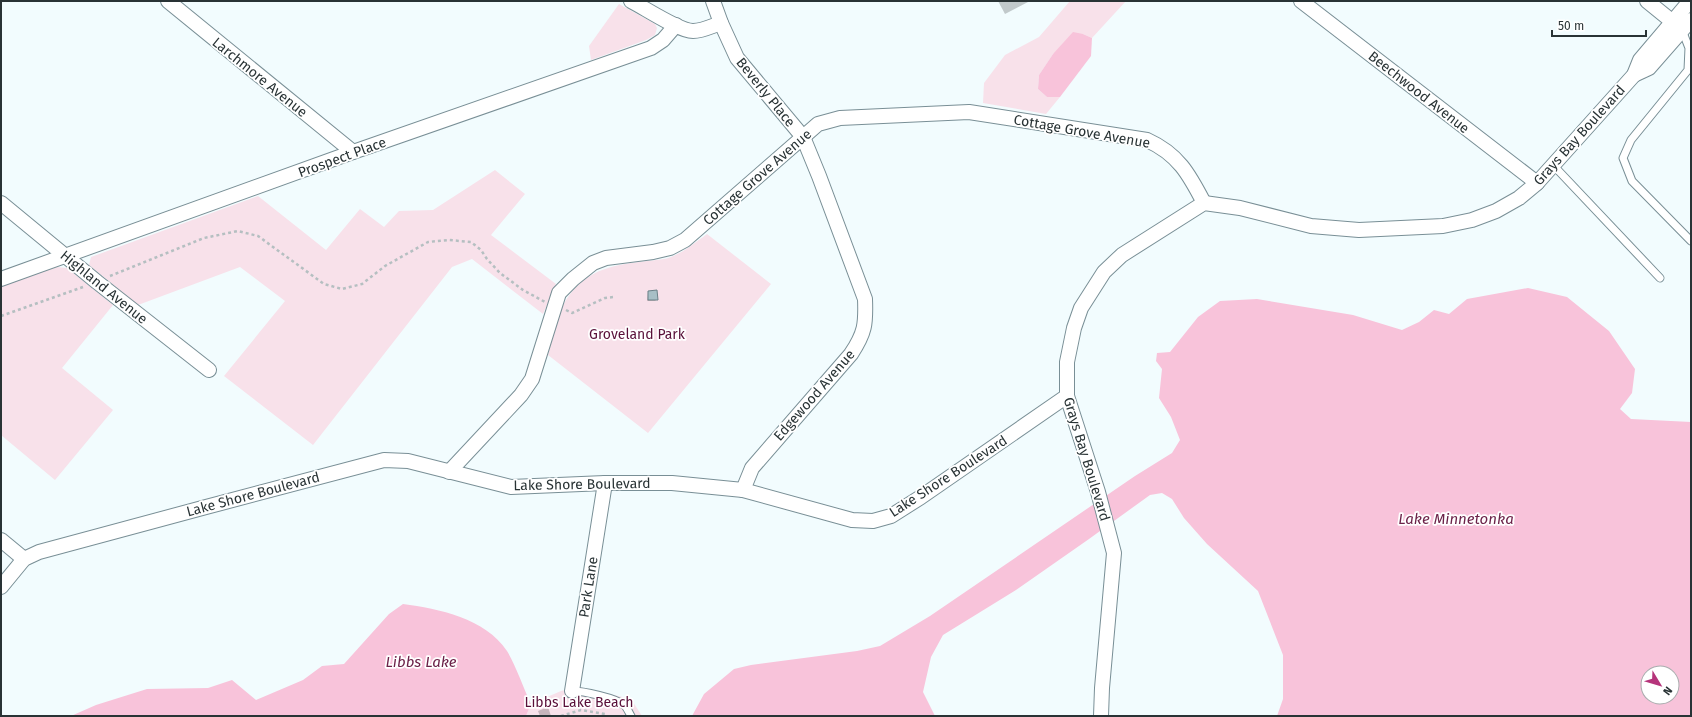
<svg xmlns="http://www.w3.org/2000/svg" width="1692" height="717" font-family="'Fira Sans',sans-serif">
	<rect width="100%" height="100%" fill="#f2fcfe"/>
	<g fill="#f8e1ea">
		<polygon points="1070,1 1126,1 1092,38 1083,34 1053,54 1039,75 1038,89 1047,97 1060,97 1046,114 983,103 984,83 1005,55 1039,37"/>
		<polygon points="619,4 655,24 657,28 655,35 646,40 591,60 589,46"/>
		<polygon points="495,170 525,194 491,235 556,284 543,314 472,259 452,267 313,445 224,376 285,301 240,267 138,305 89,265 91,257 258,196 326,250 360,209 384,227 399,211 433,210"/>
		<path d="M707,234L771,284L648,433L548,355C553,337 558,311 568,297C589,268 614,265 647,261C654,260 664,260 671,257C684,252 696,242 707,234Z"/>
		<polygon points="57,267 67,268 113,305 62,368 113,410 55,480 1,435 1,286"/>
		<polygon points="579,687 631,699 642,716 526,716 531,704 561,691"/>
	</g>
	<g fill="#f8c3da" fill-rule="evenodd">
		<polygon points="1073,32 1083,34 1092,38 1091,56 1060,97 1047,97 1038,89 1039,75 1053,54"/>
		<path d="M1528,288L1567,297L1609,331L1635,369L1632,393L1620,409L1631,419L1691,422V716H1277L1283,699V655L1258,591L1207,544L1184,518L1172,499L1162,493L1150,495L1089,539L1016,590L943,635L931,657L923,692L935,716H692L704,694L734,669L751,665L857,651L880,646L930,616L1135,476L1172,453L1180,440L1171,417L1159,398L1162,369L1156,361L1157,353L1170,352L1198,317L1220,301L1257,299L1353,315L1402,330L1419,322L1434,310L1449,314L1467,299ZM1648,673H1672V697H1648Z"/>
		<path d="M403,604C439,609 485,618 507,651C516,666 523,687 531,704L526,716H71L96,705L147,689L208,688L232,680L256,700L303,680L322,666L344,664L389,614Z"/>
	</g>
	<g fill="#0003">
		<polygon points="998,1 1030,1 1005,14"/>
		<polygon points="648,292 656,300 655,301 647,301"/>
		<polygon points="548,707 551,716 540,716 538,711"/>
	</g>
	<polygon fill="#a8bfc6" stroke="#6b8188" points="657,290 658,300 648,300 648,291"/>
	<g fill="none" stroke-linecap="round" stroke-linejoin="round">
		<g stroke="#798f96" stroke-width="9">
			<g id="service">
				<polyline points="1682,30 1689,48 1688,70 1631,140 1623,158 1632,181 1691,241"/>
				<polyline points="1554,166 1660,278"/>
				<path d="M572,691C583,691 616,698 624,705C627,707 629,713 631,716"/>
			</g>
		</g>
		<g stroke="#798f96" stroke-width="16">
			<g id="minor">
				<polyline points="168,1 353,152"/>
				<path d="M631,1C645,8 679,31 693,31C702,31 712,26 721,23"/>
				<path d="M713,1L721,23L737,58L803,137L819,176L865,299C866,324 865,333 851,354L752,468L743,490"/>
				<polyline points="1301,1 1537,183"/>
				<polyline points="1647,1 1679,27"/>
				<polyline points="1634,75 1649,68 1691,20"/>
				<polyline points="1,203 97,282 209,370"/>
				<polyline points="1,279 353,152 651,48 663,40 676,25"/>
				<path d="M449,472L521,395L532,379L559,293L573,279L593,263L606,258L653,252L670,248L685,240L818,124L840,118L969,112L1147,140C1178,154 1189,174 1204,203"/>
				<polyline points="1,540 24,559"/>
				<polyline points="1,587 24,559 39,552 206,507 384,460 408,461 511,487 605,483 672,483 743,490 852,520 873,521 891,516 921,497 1067,396"/>
				<polyline points="572,691 605,483"/>
				<polyline points="1101,716 1102,688 1114,553 1098,492 1067,396 1067,362 1074,328 1081,308 1104,272 1122,255 1204,203 1240,208 1311,226 1359,230 1443,226 1472,220 1496,211 1519,198 1537,183 1634,75 1640,60 1690,1"/>
			</g>
		</g>
		<g stroke="#b5bfc1" stroke-width="2.5" stroke-dasharray="3 3" stroke-linecap="butt">
			<polyline points="110,276 204,238 238,231 258,236 324,284 342,289 362,284 385,266 428,242 449,240 471,242 481,250 487,259 500,273 523,290 545,302"/>
			<polyline points="566,310 572,313 605,298 614,297"/>
			<polyline points="1,316 83,287"/>
			<polyline points="561,716 581,710 605,714 606,716"/>
		</g>
		<use href="#service" stroke="#fff" stroke-width="7"/>
		<use href="#minor" stroke="#fff" stroke-width="14"/>
	</g>
	<g text-anchor="middle" stroke-width="3.5" stroke-linejoin="round" paint-order="stroke">
		<g font-size="14" fill="#293335" stroke="#fff">
			<text transform="translate(260 77) rotate(39)" y="5">Larchmore Avenue</text>
			<text transform="translate(766 92) rotate(51)" y="5">Beverly Place</text>
			<text transform="translate(1419 92) rotate(38)" y="5">Beechwood Avenue</text>
			<text transform="translate(1082 131) rotate(10)" y="5">Cottage Grove Avenue</text>
			<text transform="translate(1579 135) rotate(-48)" y="5">Grays Bay Boulevard</text>
			<text transform="translate(342 157) rotate(-20)" y="5">Prospect Place</text>
			<text transform="translate(757 177) rotate(-41)" y="5">Cottage Grove Avenue</text>
			<text transform="translate(104 287) rotate(39)" y="5">Highland Avenue</text>
			<text transform="translate(814 395) rotate(-49)" y="5">Edgewood Avenue</text>
			<text transform="translate(1087 459) rotate(73)" y="5">Grays Bay Boulevard</text>
			<text transform="translate(948 476) rotate(-33)" y="5">Lake Shore Boulevard</text>
			<text transform="translate(582 484) rotate(-1)" y="5">Lake Shore Boulevard</text>
			<text transform="translate(253 494) rotate(-15)" y="5">Lake Shore Boulevard</text>
			<text transform="translate(588 587) rotate(-81)" y="5">Park Lane</text>
		</g>
		<g font-size="14" fill="#591039" stroke="#fff">
			<text x="637" y="339">Groveland Park</text>
			<text x="579" y="707">Libbs Lake Beach</text>
		</g>
		<g font-size="15" font-style="italic" fill="#6c2249" stroke="#fff">
			<text x="1456" y="524">Lake Minnetonka</text>
			<text x="421" y="667">Libbs Lake</text>
		</g>
	</g>
	<rect width="1692" height="717" fill="none" stroke="#293335" stroke-width="4"/>
	<g transform="translate(1660 685) rotate(128)"><circle r="19" fill="#ffffff" stroke="#a9adae"/>
	<path d="M0-3L7 15L0 10L-7 15Z" fill="#b6347b"/>
	<text y="-6" font-size="11" font-weight="bold" text-anchor="middle" fill="#293335">N</text>
	</g>
	<path d="M1552 30v6h94v-6" fill="none" stroke="#293335" stroke-width="2"/>
	<text x="1558" y="30" font-size="12" fill="#293335" stroke="#ffffff" stroke-width="3" paint-order="stroke">50 m</text>
</svg>
